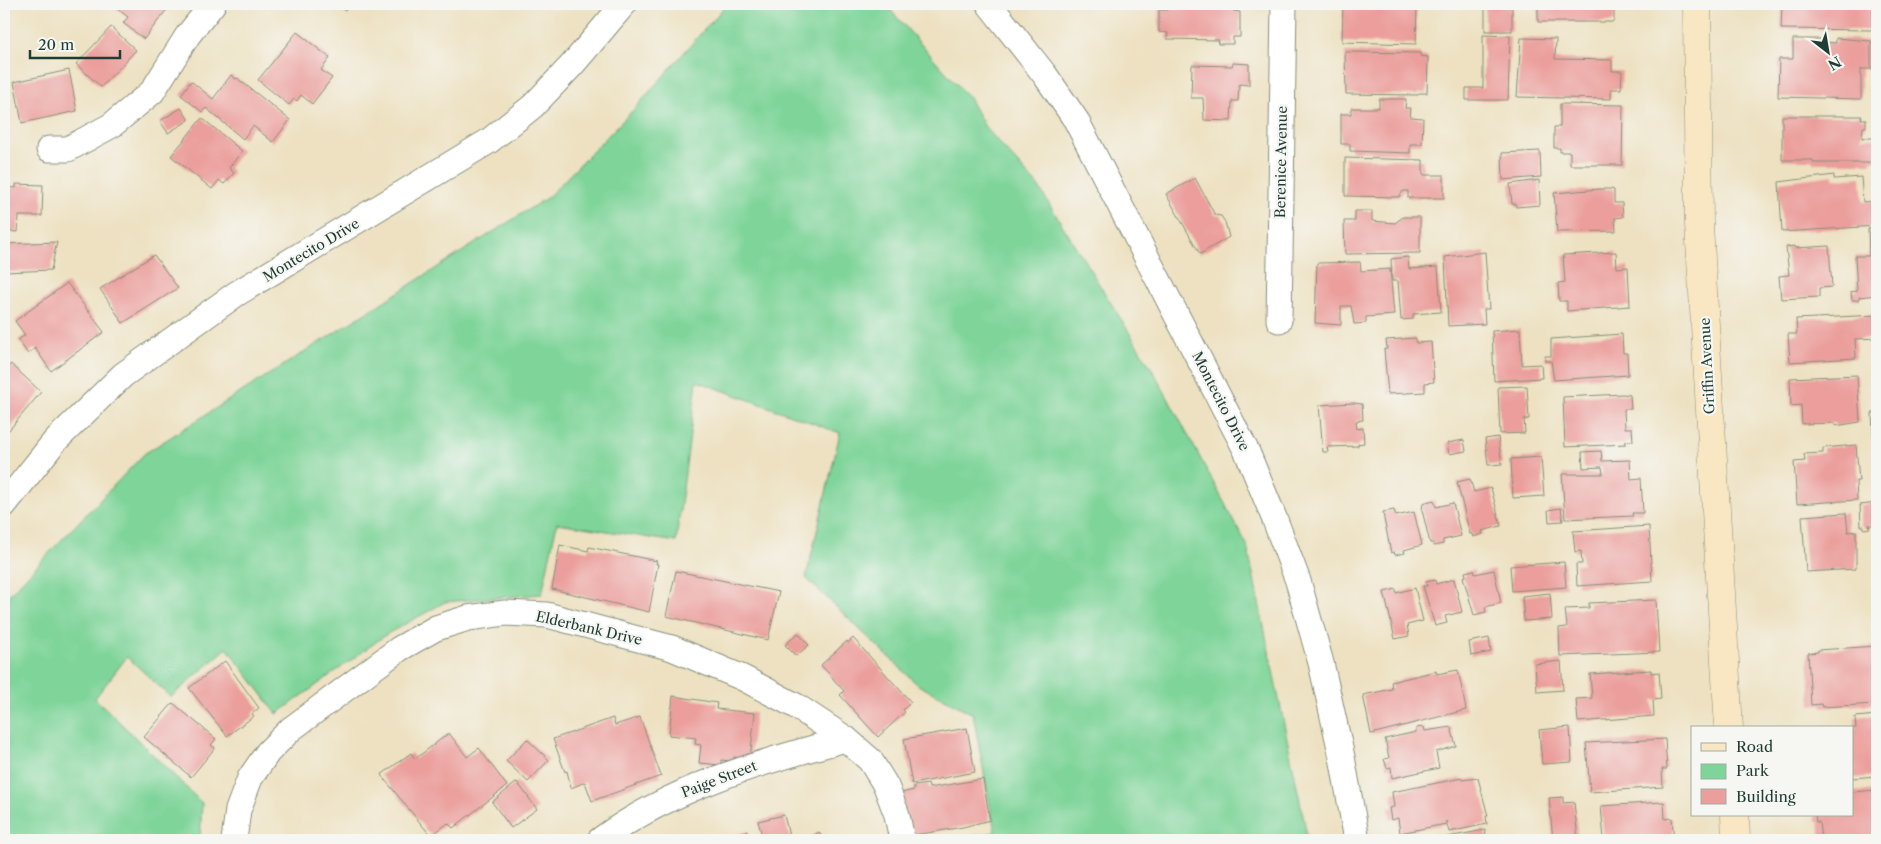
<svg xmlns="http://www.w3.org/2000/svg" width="1881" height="844" font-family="'Libre Caslon Text',serif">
	<rect width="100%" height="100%" fill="#f6f6f2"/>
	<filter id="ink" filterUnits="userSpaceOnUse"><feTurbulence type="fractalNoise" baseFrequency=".02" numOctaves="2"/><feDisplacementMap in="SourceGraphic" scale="10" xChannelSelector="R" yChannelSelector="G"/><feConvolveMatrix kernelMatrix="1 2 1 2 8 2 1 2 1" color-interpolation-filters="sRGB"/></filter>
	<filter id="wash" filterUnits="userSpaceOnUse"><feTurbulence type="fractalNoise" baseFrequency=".0096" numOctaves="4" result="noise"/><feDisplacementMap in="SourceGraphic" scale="20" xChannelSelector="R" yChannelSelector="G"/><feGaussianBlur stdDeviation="1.12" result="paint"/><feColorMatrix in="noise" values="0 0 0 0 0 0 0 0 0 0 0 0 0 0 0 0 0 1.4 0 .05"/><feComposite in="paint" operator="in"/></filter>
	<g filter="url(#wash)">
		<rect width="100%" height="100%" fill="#ede1c1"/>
		<polygon fill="#7ed499" stroke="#4e8866" points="727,4 885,4 969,98 985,127 1038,186 1155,374 1247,545 1308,840 952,840 995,832 973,714 918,685 806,578 840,433 697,381 676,542 557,523 542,594 445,602 387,634 277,714 227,648 171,697 127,657 95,698 202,803 200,840 4,840 4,600 144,454 548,197 636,107"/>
		<g id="blocks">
			<g fill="#eb9e9b">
				<polygon points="117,4 171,4 144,39 123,23 128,17 115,7"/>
				<polygon points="336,4 351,4 345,11"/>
				<polygon points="1343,4 1417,4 1416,44 1342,42"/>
				<rect x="1485" y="4" width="27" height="27"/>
				<polygon points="1538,4 1614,4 1614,20 1612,22 1538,22"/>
				<polygon points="1782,4 1873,4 1873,30 1781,29"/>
				<polygon points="1168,8 1233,9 1233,11 1240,12 1240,37 1233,37 1233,44 1218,44 1219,40 1167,39 1168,33 1159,32 1159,10 1168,10"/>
				<polygon points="111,27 136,50 101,87 76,64"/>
				<polygon points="297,32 330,58 321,70 332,78 312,104 301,95 297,101 294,99 289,105 258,80"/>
				<polygon points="1483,35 1510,36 1508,100 1466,100 1466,88 1483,88"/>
				<polygon points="1521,38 1556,39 1555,59 1612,60 1612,71 1622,71 1621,89 1611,89 1611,99 1517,97"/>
				<polygon points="1836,38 1871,41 1871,69 1861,69 1861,99 1778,97 1779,59 1793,59 1793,39 1822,39 1822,42 1836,43"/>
				<polygon points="1345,52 1420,53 1420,56 1428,57 1427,93 1419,93 1418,95 1346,94"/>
				<polygon points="1233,63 1249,64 1249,85 1239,84 1238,101 1232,101 1231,121 1204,120 1203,98 1191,98 1192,65 1232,66"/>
				<polygon points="69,70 77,111 22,123 14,82"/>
				<polygon points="231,75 236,79 237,78 290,120 273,142 253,126 243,139 206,108 202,112 181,95 191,81 213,99"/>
				<polygon points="1379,99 1406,99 1405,108 1411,108 1410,117 1423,118 1422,144 1410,144 1410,153 1350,151 1350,144 1341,144 1341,114 1351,114 1351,108 1379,108"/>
				<polygon points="1560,104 1623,105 1622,165 1570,165 1570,152 1560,152 1560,148 1554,148 1554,127 1560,127"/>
				<polygon points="181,108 189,120 168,133 160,121"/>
				<polygon points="1782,116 1862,116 1861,119 1866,119 1866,127 1863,127 1862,138 1876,138 1876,161 1871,160 1871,163 1813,163 1813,160 1782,160"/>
				<polygon points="202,118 242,151 229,168 234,173 224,184 219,180 212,189 171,156"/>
				<polygon points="1540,151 1541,177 1503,180 1502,153"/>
				<polygon points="1345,158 1423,160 1423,175 1444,175 1444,198 1408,198 1408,191 1403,191 1399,197 1345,196"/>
				<polygon points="1834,175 1834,179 1861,177 1863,202 1877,201 1877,226 1782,232 1779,182"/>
				<polygon points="1195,178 1215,215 1221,216 1225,222 1229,237 1200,254 1166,194"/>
				<polygon points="1539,180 1540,205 1516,207 1516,204 1512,204 1510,184"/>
				<polygon points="16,184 43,185 42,216 19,216 18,232 4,231 4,187 16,188"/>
				<polygon points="1600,189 1611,189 1614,190 1614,203 1622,203 1623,217 1615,218 1616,231 1557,232 1554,193"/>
				<polygon points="1355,211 1372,211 1372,221 1395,223 1403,217 1420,217 1420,253 1345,254 1344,221 1355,221"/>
				<polygon points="1877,228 1877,295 1859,297 1859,300 1852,300 1851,292 1857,291 1855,256 1869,256 1868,229"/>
				<polygon points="57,242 51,270 5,272 4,244"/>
				<polygon points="1795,246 1795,248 1829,246 1832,287 1819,288 1819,297 1781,299 1779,276 1789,275 1786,247"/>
				<polygon points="1485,252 1489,309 1484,309 1485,324 1448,326 1445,257"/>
				<polygon points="1616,252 1617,268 1628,267 1630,306 1567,311 1567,301 1559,301 1558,283 1565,282 1563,255"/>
				<polygon points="154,255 178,288 123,323 100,289"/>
				<polygon points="1408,257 1409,269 1438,267 1441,312 1413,314 1413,319 1401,320 1398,281 1392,281 1391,259"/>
				<polygon points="1360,262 1361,271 1390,269 1394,315 1366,317 1366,323 1354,324 1351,306 1341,306 1341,325 1315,323 1317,263"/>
				<polygon points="67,283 104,332 51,371 35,348 28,354 18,340 25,335 15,321"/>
				<polygon points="1877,315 1877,338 1855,339 1856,358 1790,362 1788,334 1797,334 1796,319"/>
				<polygon points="1520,329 1522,365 1541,364 1542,378 1494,381 1492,331"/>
				<polygon points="1622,334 1623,353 1627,353 1628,375 1554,380 1551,361 1545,361 1545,356 1551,356 1551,339"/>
				<polygon points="1416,338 1416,343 1431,342 1434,382 1425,383 1425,392 1388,394 1384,349 1387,349 1386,340"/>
				<polygon points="1877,346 1877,365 1876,365 1874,347"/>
				<polygon points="11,364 41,392 4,436 4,372"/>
				<polygon points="1857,375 1860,422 1835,426 1835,423 1802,424 1801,405 1791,406 1790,378"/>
				<polygon points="1527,386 1529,419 1524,419 1525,433 1500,434 1498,387"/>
				<polygon points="1623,394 1630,395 1631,409 1624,409 1625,428 1632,428 1633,441 1625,442 1626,444 1565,447 1563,397"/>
				<polygon points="1354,403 1362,404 1363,420 1356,421 1357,429 1363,428 1364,443 1358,444 1358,446 1327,447 1328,452 1323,452 1319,405"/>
				<polygon points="1872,413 1877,413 1877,454 1874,454"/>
				<polygon points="1498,437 1502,464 1488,465 1485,439"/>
				<polygon points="1464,440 1466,451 1449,454 1447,443"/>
				<polygon points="1856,445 1859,481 1856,481 1857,500 1797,504 1794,462 1805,461 1804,454 1823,453 1823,448"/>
				<polygon points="1601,451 1602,461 1630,460 1631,479 1641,478 1643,513 1632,513 1633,516 1565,519 1562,474 1603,474 1602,467 1583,468 1582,452"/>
				<polygon points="1541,457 1544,496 1513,498 1511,459"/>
				<polygon points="1470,479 1474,492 1491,488 1501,526 1482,531 1483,534 1473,537 1472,534 1470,534 1457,482"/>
				<polygon points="1434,500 1436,507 1453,503 1461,536 1443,540 1443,544 1434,546 1433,543 1430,543 1422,510 1423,503"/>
				<polygon points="1877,503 1877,525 1869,525 1870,528 1864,529 1864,526 1861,526 1860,505"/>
				<polygon points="1561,508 1563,521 1549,522 1548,510"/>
				<polygon points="1394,510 1396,516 1414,512 1422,545 1404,550 1405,553 1395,555 1394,552 1391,553 1384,519 1383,512"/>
				<polygon points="1846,513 1848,532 1856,531 1856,569 1806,572 1802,516"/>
				<polygon points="1649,526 1652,581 1577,586 1576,564 1582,564 1581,551 1575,552 1573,531"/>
				<polygon points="560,545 588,551 589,547 657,561 656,564 658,564 649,612 552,589"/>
				<polygon points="1564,562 1566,587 1512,591 1510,566"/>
				<polygon points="1474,570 1475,574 1494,570 1501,603 1485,607 1486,612 1474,615 1463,577 1466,576 1465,572"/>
				<polygon points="676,571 779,592 768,640 666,616"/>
				<polygon points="1454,579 1462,612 1445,616 1447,623 1435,626 1423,586 1427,586 1426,582 1435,580 1436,584"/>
				<polygon points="1415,588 1423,621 1407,625 1409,636 1395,639 1384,592 1396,589 1396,593"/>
				<polygon points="1550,593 1552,619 1524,621 1522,596"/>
				<polygon points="1656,600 1659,652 1560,656 1559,628 1567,627 1565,609 1589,608 1589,603"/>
				<polygon points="798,633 809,645 796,656 785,645"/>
				<polygon points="853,638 911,702 903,710 905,712 878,737 840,695 844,691 821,665 847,641 848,643"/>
				<polygon points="1489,638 1491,652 1471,656 1469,642"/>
				<polygon points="1876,646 1877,704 1822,707 1821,704 1811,705 1808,653 1818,652 1818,650"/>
				<polygon points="225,661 259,708 252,714 254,716 227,736 189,688"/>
				<polygon points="1561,661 1563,690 1537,692 1535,664"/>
				<polygon points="1458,670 1466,710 1371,734 1363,695 1392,689 1391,682 1436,671 1437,674"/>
				<polygon points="1651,670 1651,673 1659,672 1661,699 1653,700 1654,716 1578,722 1576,699 1592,698 1590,674"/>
				<polygon points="673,696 717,703 716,709 755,713 750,759 734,757 733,761 721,760 721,765 699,763 701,745 695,744 696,738 669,735"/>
				<polygon points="173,703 216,739 211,745 215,748 191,777 144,737"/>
				<polygon points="1877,715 1877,776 1852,778 1852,728 1856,728 1855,717"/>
				<polygon points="640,717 661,776 592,801 585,782 571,788 567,771 565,772 553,739 613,718 615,725"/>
				<polygon points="1424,727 1425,731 1451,727 1456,746 1436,752 1439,768 1392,778 1391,767 1387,768 1384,759 1389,758 1385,739 1416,732 1416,728"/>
				<polygon points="1570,727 1572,762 1542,764 1539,730"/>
				<polygon points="967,728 975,772 912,784 904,739"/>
				<polygon points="449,733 467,757 479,748 507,786 453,828 448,823 431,836 381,775 411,753 415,759"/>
				<polygon points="527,739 549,760 528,782 506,761"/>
				<polygon points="1665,739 1667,769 1662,769 1663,787 1590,792 1586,743"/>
				<polygon points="1462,778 1462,780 1478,778 1488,816 1486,816 1487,824 1449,832 1446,821 1446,824 1400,833 1398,818 1391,820 1389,808 1394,807 1392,792"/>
				<polygon points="983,779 990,820 963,827 909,836 901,793 914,790 914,786 928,784 929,788"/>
				<polygon points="517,782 537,809 511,828 492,802"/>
				<polygon points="1877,790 1877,836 1821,840 1819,822 1816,822 1815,815 1852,815 1852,792"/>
				<polygon points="1563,797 1563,803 1574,802 1578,840 1553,840 1549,798"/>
				<polygon points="1664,802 1665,819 1672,818 1674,839 1604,840 1601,806"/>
				<polygon points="784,815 790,840 763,840 758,821"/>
				<polygon points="1485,830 1487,840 1436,840 1436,839"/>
				<polygon points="747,831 750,840 717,840"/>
				<polygon points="819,832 824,840 805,840"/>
			</g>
		</g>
	</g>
	<g filter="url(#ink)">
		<use href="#blocks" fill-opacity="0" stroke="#868f7a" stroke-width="1"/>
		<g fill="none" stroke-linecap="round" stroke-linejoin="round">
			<g stroke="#868f7a" stroke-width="27">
				<g id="street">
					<polyline points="989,4 1045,75 1076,120 1247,452 1275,520 1298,581 1321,663 1342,757 1357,840"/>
					<polyline points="49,149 68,149 112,125 152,92 188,35 213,4"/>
					<polyline points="1279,320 1284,4"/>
					<polyline points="4,505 55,441 123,375 236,294 489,141 533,106 572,65 624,4"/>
					<polyline points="234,840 238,810 250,778 268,752 291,729 399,649 436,628 468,618 505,613 547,615 672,648 743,678 796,706 846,739 870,760 886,786 897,815 902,840"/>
					<path d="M600,840C673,787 760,762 846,739"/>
				</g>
			</g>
			<g stroke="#868f7a" stroke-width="29">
				<g id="secondary">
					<polyline points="1697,4 1699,225 1729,728"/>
					<polyline points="1735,815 1736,840"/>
				</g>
			</g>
			<use href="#street" stroke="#fff" stroke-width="25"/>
			<use href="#secondary" stroke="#f9e7c3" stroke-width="28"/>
		</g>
	</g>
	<g text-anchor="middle" stroke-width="4.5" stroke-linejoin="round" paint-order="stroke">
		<g font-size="14" fill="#1f3d34" stroke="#f6f6f2">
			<text transform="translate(1281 162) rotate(-89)" y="5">Berenice Avenue</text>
			<text transform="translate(311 250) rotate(-31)" y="5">Montecito Drive</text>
			<text transform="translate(1707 366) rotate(-93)" y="5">Griffin Avenue</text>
			<text transform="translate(1221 401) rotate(63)" y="5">Montecito Drive</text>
			<text transform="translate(589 628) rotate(13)" y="5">Elderbank Drive</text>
			<text transform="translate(719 779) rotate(-21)" y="5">Paige Street</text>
		</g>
	</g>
	<rect width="1881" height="844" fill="none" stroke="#f6f6f2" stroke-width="20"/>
	<rect x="1691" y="726" width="162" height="90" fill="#f6f6f2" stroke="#a0aca6"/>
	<rect x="1701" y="743" width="25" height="8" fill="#f9e7c3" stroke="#a0aca6"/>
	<text x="1736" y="752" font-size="15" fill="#1f3d34">Road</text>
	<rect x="1701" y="764" width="25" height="15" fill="#7ed499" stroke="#a0aca6"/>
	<text x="1736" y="776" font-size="15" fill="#1f3d34">Park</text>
	<rect x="1701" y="789" width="25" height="15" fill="#eb9e9b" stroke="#a0aca6"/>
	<text x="1736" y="802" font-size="15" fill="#1f3d34">Building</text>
	<g transform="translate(1828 52) rotate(149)" stroke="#f6f6f2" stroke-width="4" paint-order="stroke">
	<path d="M0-4L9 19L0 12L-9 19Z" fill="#1f3d34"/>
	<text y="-8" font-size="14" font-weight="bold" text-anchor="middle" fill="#1f3d34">N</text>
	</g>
	<path d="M30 50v8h90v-8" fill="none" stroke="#1f3d34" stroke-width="2.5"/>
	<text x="38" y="50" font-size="15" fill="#1f3d34" stroke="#f6f6f2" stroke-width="4" paint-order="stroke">20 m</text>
</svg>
